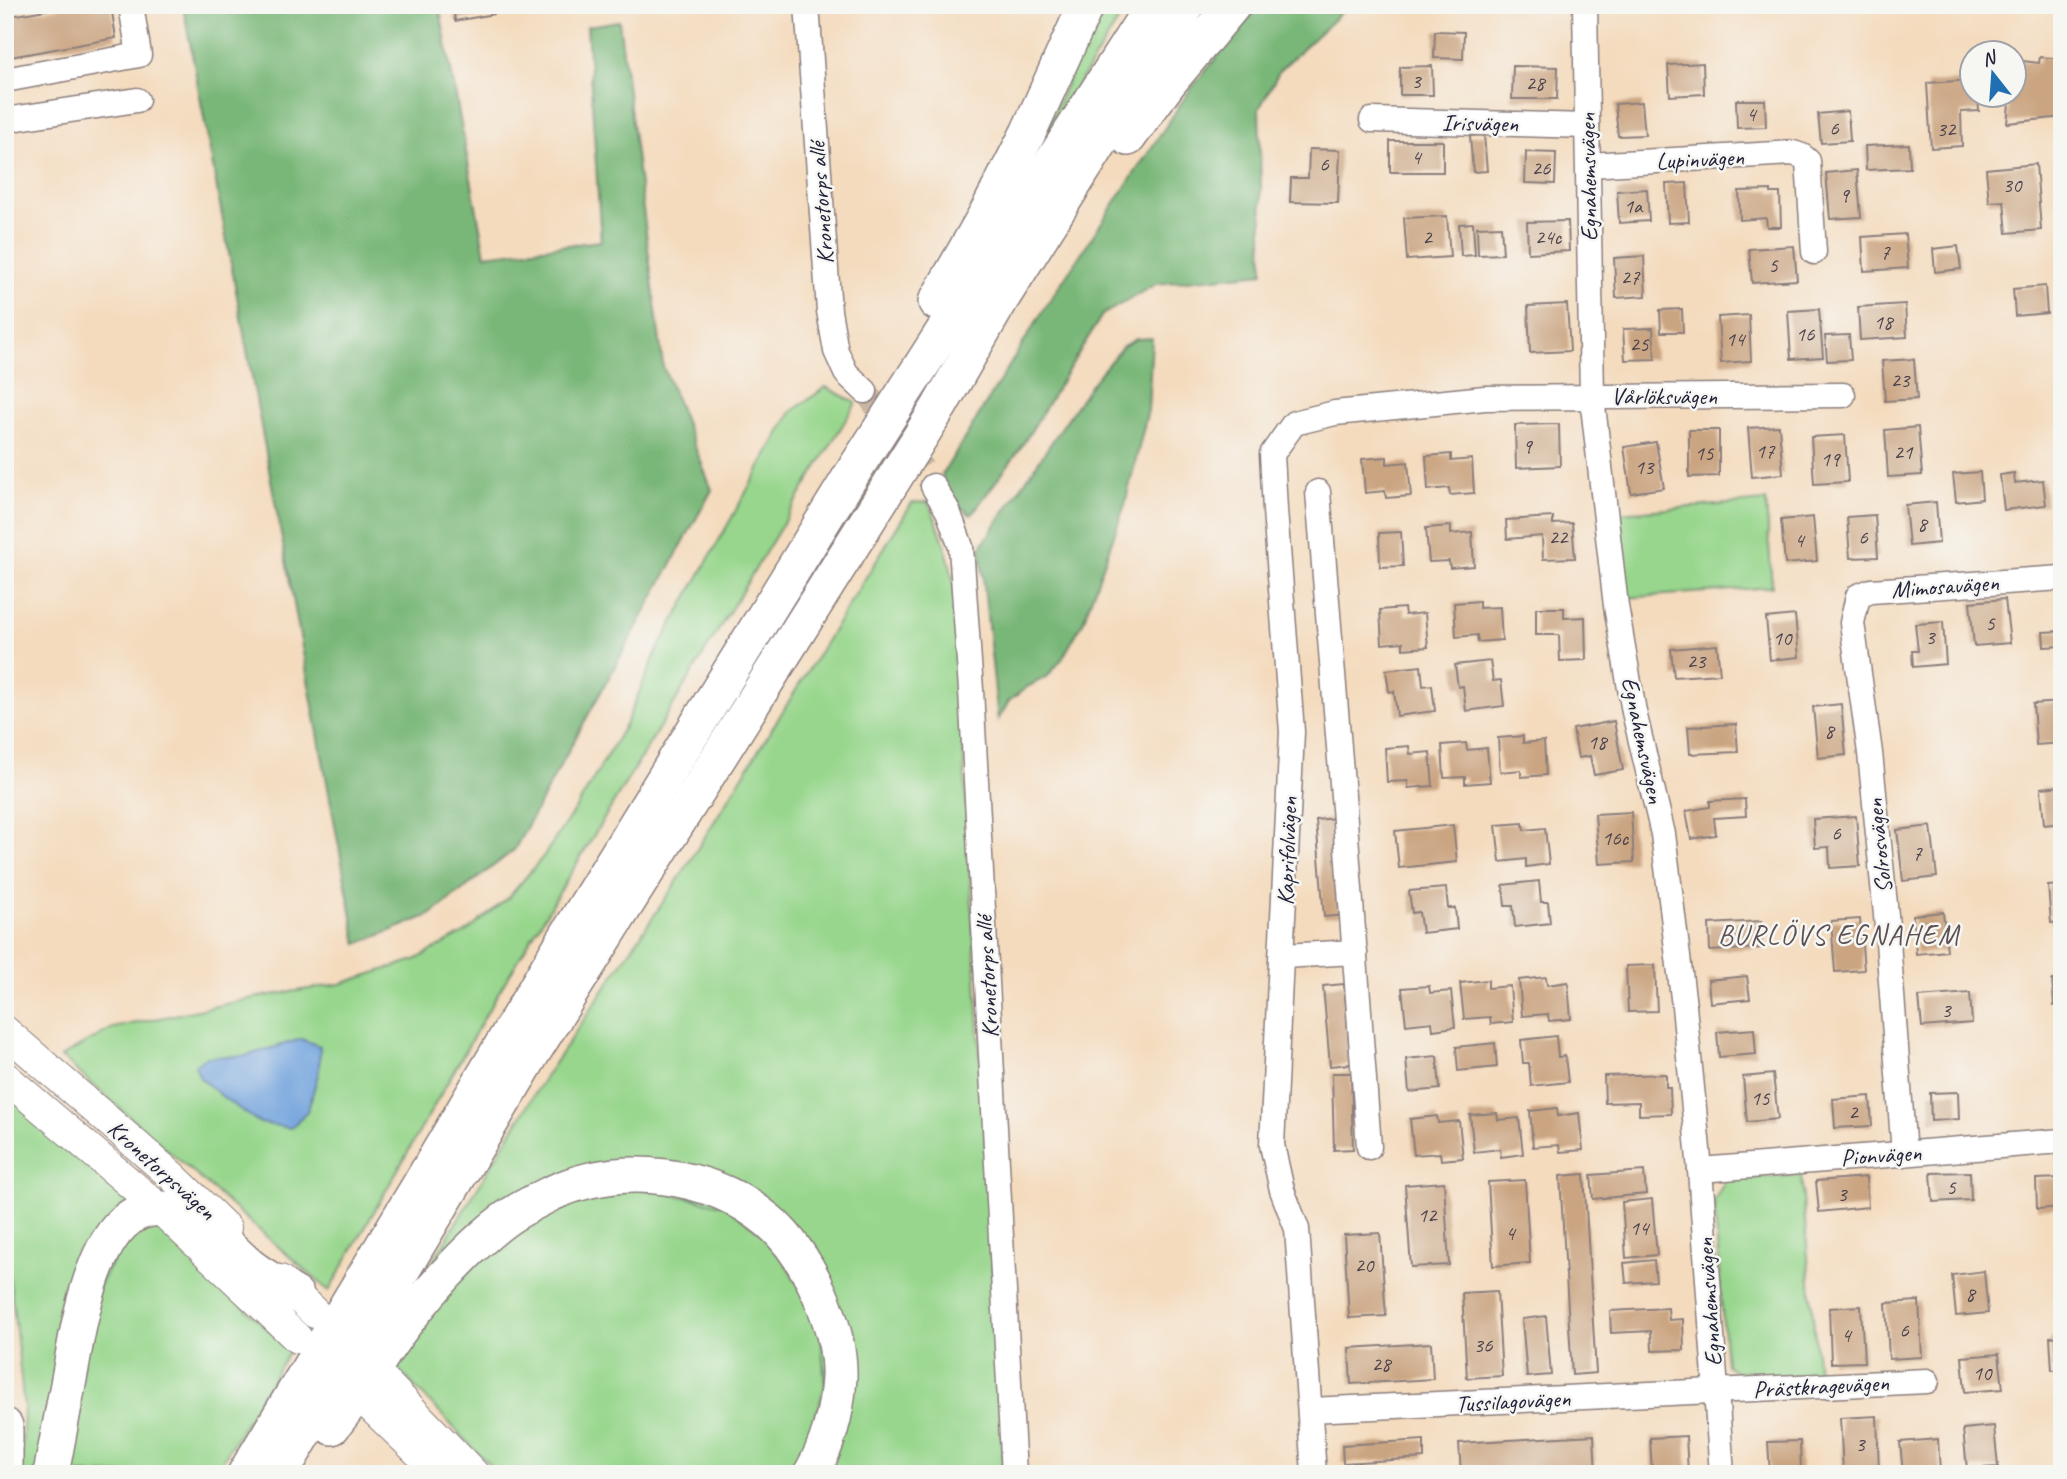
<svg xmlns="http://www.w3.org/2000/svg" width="2067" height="1479" font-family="Caveat,sans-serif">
	<rect width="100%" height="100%" fill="#f6f6f2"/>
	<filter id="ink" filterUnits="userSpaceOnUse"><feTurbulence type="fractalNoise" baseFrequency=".0143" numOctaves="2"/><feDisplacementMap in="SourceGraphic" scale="14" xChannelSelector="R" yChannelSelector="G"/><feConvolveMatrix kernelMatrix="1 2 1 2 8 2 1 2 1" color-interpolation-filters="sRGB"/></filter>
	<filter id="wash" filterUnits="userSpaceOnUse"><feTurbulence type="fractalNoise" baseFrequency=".00686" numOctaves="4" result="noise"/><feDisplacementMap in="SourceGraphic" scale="28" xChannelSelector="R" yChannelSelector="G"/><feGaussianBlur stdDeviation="1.57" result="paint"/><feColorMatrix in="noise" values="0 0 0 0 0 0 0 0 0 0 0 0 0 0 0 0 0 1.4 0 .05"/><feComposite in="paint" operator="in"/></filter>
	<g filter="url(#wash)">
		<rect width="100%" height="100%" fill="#f4dbbe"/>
		<g fill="#97d68c" stroke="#5c7c64" stroke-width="2">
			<polygon points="1100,5 1128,5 1038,149"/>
			<polygon points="826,387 856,403 497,995 329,1291 61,1057 113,1028 259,997 340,984 415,960 469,930 509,897 543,857 583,797 626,723 657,651 791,412"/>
			<polygon points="1766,501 1772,587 1626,598 1619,513"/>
			<path d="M928,502C941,529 949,555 954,585L1004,1474H824L839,1441L799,1235L603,1165L411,1297L543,1080L678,880L912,503Z"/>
			<polygon points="5,1092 132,1201 36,1474 21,1474 24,1407 12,1295 5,1250"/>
			<polygon points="1801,1175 1818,1376 1746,1380 1726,1365 1714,1200 1727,1179"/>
			<polygon points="630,1185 726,1206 773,1242 820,1322 825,1386 798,1474 498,1474 394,1365 441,1297 531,1216"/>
			<polygon points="153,1222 290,1350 214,1474 63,1474 96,1290 126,1239"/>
		</g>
		<g fill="#79b778" stroke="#4e6c5a" stroke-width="2">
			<polygon points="183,5 439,5 485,255 601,241 587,26 619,21 663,366 712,490 514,850 430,915 357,944"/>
			<polygon points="1260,5 1349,5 1280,70 1259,109 1263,273 1156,284 1102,315 1020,449 971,515 948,497 942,475 1046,306 1192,87"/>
			<polygon points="1152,338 1148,410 1125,504 1083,622 1062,659 1048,676 1027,687 1009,701 998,720 980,548 1091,384 1123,346 1136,339"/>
		</g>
		<polygon fill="#72a3dd" stroke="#4a628c" stroke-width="2" points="301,1039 320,1046 319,1071 308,1110 291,1128 260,1123 224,1098 200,1078 195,1065 207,1057 245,1056"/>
		<g id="blocks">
			<g fill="#cba582">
				<polygon points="74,5 111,5 116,38 5,58 5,17"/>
				<polygon points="453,5 493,5 494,14 455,21"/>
				<polygon points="1435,31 1464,32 1463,59 1434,58"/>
				<polygon points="2040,57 2062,59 2062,117 2007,123 2010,94 2014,94 2014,60 2039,63"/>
				<polygon points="1703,63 1704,94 1670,96 1668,65"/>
				<polygon points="1432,66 1433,95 1400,95 1400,67"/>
				<polygon points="1513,66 1558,67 1557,99 1512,99"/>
				<polygon points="1972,80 1972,94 1978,94 1979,111 1961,112 1962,146 1931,148 1927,83"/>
				<polygon points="1736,100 1765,100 1766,127 1737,128"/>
				<polygon points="1642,102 1645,135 1618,136 1615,104"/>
				<polygon points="1848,111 1850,141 1821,143 1818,114"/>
				<polygon points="1484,135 1487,171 1473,172 1470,136"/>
				<rect x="1390" y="141" width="53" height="31"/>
				<polygon points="1909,144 1910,168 1866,170 1865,146"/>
				<polygon points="1309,149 1340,150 1338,203 1290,202 1291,178 1308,178"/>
				<polygon points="1526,152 1556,153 1555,184 1525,183"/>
				<polygon points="2036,164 2041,230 2007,233 2004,201 1989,202 1986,169"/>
				<polygon points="1857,170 1861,217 1830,219 1826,173"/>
				<polygon points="1687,183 1689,222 1668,223 1666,184"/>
				<polygon points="1647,189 1649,221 1619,223 1617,191"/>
				<polygon points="1771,190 1771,193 1780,193 1781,227 1767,227 1766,218 1740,220 1739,191"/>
				<polygon points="1447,216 1450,257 1407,260 1404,218"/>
				<polygon points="1568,221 1569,251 1528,253 1527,222"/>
				<polygon points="1473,223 1475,255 1461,256 1459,224"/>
				<polygon points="1501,226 1503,254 1478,255 1477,227"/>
				<polygon points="1905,234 1908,268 1864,271 1862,237"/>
				<polygon points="1794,246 1797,280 1752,283 1749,249"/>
				<polygon points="1958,246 1961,269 1935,272 1933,249"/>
				<polygon points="1644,256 1646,296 1616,298 1614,258"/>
				<polygon points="2045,286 2047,313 2015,316 2013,289"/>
				<polygon points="1567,304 1570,351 1530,353 1528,306"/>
				<polygon points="1905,304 1907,337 1860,340 1858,307"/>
				<polygon points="1682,309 1683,332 1661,332 1660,310"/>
				<polygon points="1819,309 1823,357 1791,359 1788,311"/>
				<polygon points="1749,315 1751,361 1721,363 1718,317"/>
				<polygon points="1653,328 1655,359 1625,360 1623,329"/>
				<polygon points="1849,335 1851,360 1827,361 1825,336"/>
				<polygon points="1914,359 1917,399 1885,401 1882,361"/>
				<polygon points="1559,424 1560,466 1516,468 1515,425"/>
				<polygon points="1779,426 1783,474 1752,477 1748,428"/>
				<polygon points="1918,427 1922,475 1888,477 1885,430"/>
				<polygon points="1689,430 1719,430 1719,476 1689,477"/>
				<polygon points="1845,435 1848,482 1814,484 1811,437"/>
				<polygon points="1656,442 1664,488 1631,493 1624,447"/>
				<polygon points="1451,454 1451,461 1472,459 1474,493 1450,495 1449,488 1428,490 1426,456"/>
				<polygon points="1387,457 1387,464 1408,462 1411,496 1386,498 1385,491 1365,493 1362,459"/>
				<polygon points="1980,472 1982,499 1956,502 1953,474"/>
				<polygon points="2014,473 2015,483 2043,480 2046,505 2004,510 2000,475"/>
				<polygon points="1936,502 1939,543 1909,546 1905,505"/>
				<polygon points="1875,515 1878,557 1850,558 1847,517"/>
				<polygon points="1553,517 1553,524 1572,523 1575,558 1543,559 1542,536 1507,539 1506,520"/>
				<polygon points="1813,517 1817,561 1785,564 1781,520"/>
				<polygon points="1451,526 1451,534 1472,532 1474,566 1450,568 1449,561 1429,562 1426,528"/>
				<polygon points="1401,532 1403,566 1380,567 1379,533"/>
				<polygon points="2005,599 2010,643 1974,646 1970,602"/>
				<polygon points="1479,601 1479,608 1500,607 1502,640 1478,642 1477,635 1456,637 1454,603"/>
				<polygon points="1404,608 1405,615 1425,613 1428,647 1403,649 1403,642 1382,644 1380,610"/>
				<polygon points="1536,608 1564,608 1564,618 1585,617 1586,660 1560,661 1559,635 1536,635"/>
				<polygon points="1795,615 1799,657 1770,660 1766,618"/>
				<polygon points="1943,622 1946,664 1913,667 1912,651 1918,651 1915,624"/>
				<polygon points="2060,631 2062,646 2044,647 2043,632"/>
				<polygon points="1717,645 1720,674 1674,677 1671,649"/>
				<polygon points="1490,661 1493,681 1501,680 1504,706 1466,711 1463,686 1458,687 1455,665"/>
				<polygon points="1421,666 1423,686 1432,685 1435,711 1397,716 1394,691 1389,692 1386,670"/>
				<polygon points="2062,702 2062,743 2036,745 2033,704"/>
				<polygon points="1841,704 1846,755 1818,758 1813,707"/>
				<polygon points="1614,721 1623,770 1594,775 1590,756 1578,758 1573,729"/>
				<polygon points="1736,724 1738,752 1690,754 1688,727"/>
				<polygon points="1523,736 1523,743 1544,741 1546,775 1521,777 1521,770 1500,772 1498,738"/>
				<polygon points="1466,743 1467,750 1487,748 1490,782 1465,784 1465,777 1444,778 1442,745"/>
				<polygon points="1409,746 1410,754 1430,752 1433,786 1408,788 1408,781 1387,782 1385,748"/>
				<polygon points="2062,786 2062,823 2044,825 2041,788"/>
				<polygon points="1745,799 1746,816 1714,818 1716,835 1691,839 1686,811 1710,807 1710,801"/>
				<polygon points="1631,812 1634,862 1599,864 1595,814"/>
				<polygon points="1856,816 1860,866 1830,868 1829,847 1815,848 1813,819"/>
				<polygon points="1336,818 1345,915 1324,917 1316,820"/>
				<polygon points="1523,823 1524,830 1545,828 1549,864 1526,867 1526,859 1500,862 1496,825"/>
				<polygon points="1453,825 1457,862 1399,868 1395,831"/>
				<polygon points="1931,826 1937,877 1903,881 1897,830"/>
				<polygon points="1539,881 1541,902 1548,902 1550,923 1515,927 1513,906 1505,906 1503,885"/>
				<polygon points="2062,885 2062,922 2051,923 2048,886"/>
				<polygon points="1446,888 1448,908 1455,908 1457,929 1422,933 1419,912 1412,913 1409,891"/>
				<polygon points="1943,912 1947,951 1916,954 1913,915"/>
				<polygon points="1860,919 1864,970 1835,972 1831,921"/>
				<polygon points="1761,921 1762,948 1710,951 1709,924"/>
				<polygon points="1655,965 1657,1011 1628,1012 1626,966"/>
				<polygon points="1747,976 1750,999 1710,1003 1708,980"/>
				<polygon points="1546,977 1547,985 1568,982 1571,1019 1549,1021 1548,1014 1522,1016 1519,980"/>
				<polygon points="2062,979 2062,1005 2054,1006 2052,980"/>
				<polygon points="1488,980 1488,988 1510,986 1513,1022 1491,1024 1490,1017 1464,1019 1460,983"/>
				<polygon points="1344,984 1351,1064 1330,1066 1323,986"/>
				<polygon points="1429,986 1430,993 1451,991 1455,1027 1433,1030 1432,1022 1406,1025 1402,988"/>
				<polygon points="1970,993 1972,1023 1922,1027 1919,997"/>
				<polygon points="1754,1029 1756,1054 1719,1057 1717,1032"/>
				<polygon points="1556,1036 1558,1057 1565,1056 1568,1082 1531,1086 1529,1063 1523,1063 1521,1040"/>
				<polygon points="1495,1043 1497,1067 1458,1071 1456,1047"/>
				<polygon points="1437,1056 1440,1089 1409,1092 1406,1059"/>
				<polygon points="1332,1073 1351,1073 1353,1149 1334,1150"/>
				<polygon points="1666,1074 1666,1087 1670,1087 1671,1114 1639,1115 1639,1102 1605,1103 1604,1076"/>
				<polygon points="1773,1074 1778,1119 1747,1122 1743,1077"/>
				<polygon points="1958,1092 1959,1119 1931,1121 1930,1093"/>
				<polygon points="1870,1096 1872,1126 1835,1128 1833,1099"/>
				<polygon points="1557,1108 1558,1116 1579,1113 1583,1150 1560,1152 1559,1145 1533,1147 1530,1111"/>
				<polygon points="1497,1113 1498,1120 1519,1118 1523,1154 1501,1157 1500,1149 1474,1152 1470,1115"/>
				<polygon points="1437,1116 1438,1123 1459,1121 1463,1158 1441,1160 1440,1153 1414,1155 1410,1119"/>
				<polygon points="1644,1171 1646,1194 1593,1199 1591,1175"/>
				<polygon points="1970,1172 1971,1200 1933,1202 1931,1173"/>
				<polygon points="1584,1174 1596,1373 1572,1375 1560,1176"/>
				<polygon points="1866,1177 1868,1207 1819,1212 1816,1181"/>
				<polygon points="2062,1178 2062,1207 2037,1209 2036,1179"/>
				<polygon points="1525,1180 1530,1263 1493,1266 1488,1182"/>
				<polygon points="1444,1182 1449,1265 1411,1267 1405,1185"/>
				<polygon points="1652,1199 1657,1255 1626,1258 1622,1202"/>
				<polygon points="1380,1233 1386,1316 1349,1318 1344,1235"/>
				<polygon points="1654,1260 1656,1281 1626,1283 1624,1263"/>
				<polygon points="1984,1271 1988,1313 1956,1316 1952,1275"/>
				<polygon points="1497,1291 1502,1376 1467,1378 1462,1293"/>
				<polygon points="1919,1301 1922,1357 1889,1359 1886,1303"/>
				<polygon points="1861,1306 1864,1362 1831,1363 1829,1308"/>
				<polygon points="1668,1308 1669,1320 1683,1319 1684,1350 1652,1351 1651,1331 1611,1333 1610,1311"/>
				<polygon points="1546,1316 1551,1375 1527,1377 1522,1319"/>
				<polygon points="2062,1336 2062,1369 2052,1370 2050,1337"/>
				<polygon points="1431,1343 1433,1379 1351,1384 1349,1348"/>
				<polygon points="1999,1354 2003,1389 1965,1392 1962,1357"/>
				<polygon points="1877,1416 1879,1471 1843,1472 1840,1418"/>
				<polygon points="1994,1426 1998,1467 1967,1469 1963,1429"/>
				<polygon points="1594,1435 1596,1474 1461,1474 1459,1443"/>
				<polygon points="1686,1436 1688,1474 1652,1474 1650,1438"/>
				<polygon points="1938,1439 1940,1472 1903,1474 1900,1442"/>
				<polygon points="1424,1440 1424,1458 1343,1463 1342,1445"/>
				<polygon points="1800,1441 1801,1474 1770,1474 1768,1442"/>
			</g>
		</g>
	</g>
	<g filter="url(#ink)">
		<use href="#blocks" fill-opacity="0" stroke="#8b7e7c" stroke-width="2"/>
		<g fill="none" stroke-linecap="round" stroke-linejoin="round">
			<polyline stroke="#cab6a4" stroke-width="24" stroke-dasharray="24 12" stroke-linecap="butt" points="865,391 920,465 933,486"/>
			<g stroke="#8b7e7c" stroke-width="27">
				<g id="minor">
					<polyline points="807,5 829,311 836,351 846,373 865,391"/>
					<polyline points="1585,5 1592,397 1616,606 1634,712 1663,834 1684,1006 1700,1170 1722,1474"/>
					<polyline points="5,80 139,55 131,5"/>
					<polyline points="5,120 137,100"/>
					<polyline points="1372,120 1587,126"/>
					<polyline points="1589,165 1793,153 1802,156 1808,161 1814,252"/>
					<polyline points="933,486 948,511 961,547 971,690 1014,1474"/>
					<polyline points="1318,492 1344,808 1369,1147"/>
					<polyline points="1283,956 1355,952"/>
					<polyline points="1904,1154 1886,915 1870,753 1852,623 1858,596 1871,591 2062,578"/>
					<polyline points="1700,1170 2062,1141"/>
					<polyline points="1310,1410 1927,1381"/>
					<polyline points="1314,1474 1297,1229 1282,1190 1272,1145 1292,732 1275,510 1272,454 1294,423 1335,413 1485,398 1843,395"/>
				</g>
			</g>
			<g stroke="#8b7e7c" stroke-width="32">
				<g id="major">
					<polyline points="5,1031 172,1176 226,1228"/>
					<polyline points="5,1077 159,1208 297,1338"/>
					<polyline points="280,1280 315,1313"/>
					<polyline points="382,1379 474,1474"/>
					<polyline points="367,1403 441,1474"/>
				</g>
			</g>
			<g stroke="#8b7e7c" stroke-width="38">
				<g id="highway">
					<polyline points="1128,138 1169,82 1233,5"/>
					<polyline points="936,302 988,211 1028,133 1086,5"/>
					<polyline points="5,1426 5,1469"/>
					<path d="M332,1427C359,1395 379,1356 405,1323C431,1289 477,1237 513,1214C524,1207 538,1200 550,1194C621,1161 711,1172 770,1222C808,1255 841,1328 839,1378C837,1412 828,1445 811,1474"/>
					<path d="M51,1474C57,1442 63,1411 69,1379C78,1331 94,1200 164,1209C170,1210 175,1210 180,1212C209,1223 228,1248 251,1267C265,1278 282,1286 296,1295"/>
					<polyline points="245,1474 419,1186 556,954 855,469 1153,5"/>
					<polyline points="280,1474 530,1057 939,407 1000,301 1187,5"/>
				</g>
			</g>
			<use href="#minor" stroke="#fff" stroke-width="24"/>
			<use href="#major" stroke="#fff" stroke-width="30"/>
			<use href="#highway" stroke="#fff" stroke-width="35"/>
		</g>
	</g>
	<g text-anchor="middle" stroke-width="5" stroke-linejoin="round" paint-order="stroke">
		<g font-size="21" fill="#4c434d">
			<text x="1416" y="88">3</text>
			<text x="1535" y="90">28</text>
			<text x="1751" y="121">4</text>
			<text x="1834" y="135">6</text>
			<text x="1946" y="136">32</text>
			<text x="1416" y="164">4</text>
			<text x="1324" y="171">6</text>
			<text x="1541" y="175">26</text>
			<text x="2012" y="192">30</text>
			<text x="1844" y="202">9</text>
			<text x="1633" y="213">1a</text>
			<text x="1427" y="244">2</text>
			<text x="1548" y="244">24c</text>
			<text x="1885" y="259">7</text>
			<text x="1773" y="272">5</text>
			<text x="1630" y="284">27</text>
			<text x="1883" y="329">18</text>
			<text x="1805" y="341">16</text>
			<text x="1735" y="346">14</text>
			<text x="1639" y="351">25</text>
			<text x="1900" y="387">23</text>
			<text x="1527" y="453">9</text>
			<text x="1765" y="458">17</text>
			<text x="1903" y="459">21</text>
			<text x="1704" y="460">15</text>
			<text x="1830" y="466">19</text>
			<text x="1644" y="474">13</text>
			<text x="1922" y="531">8</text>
			<text x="1558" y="544">22</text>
			<text x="1863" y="544">6</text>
			<text x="1799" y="547">4</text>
			<text x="1990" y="630">5</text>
			<text x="1930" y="644">3</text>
			<text x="1782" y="645">10</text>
			<text x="1696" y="668">23</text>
			<text x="1829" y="738">8</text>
			<text x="1597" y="749">18</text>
			<text x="1836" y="840">6</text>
			<text x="1615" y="845">16c</text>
			<text x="1917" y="860">7</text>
			<text x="1946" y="1017">3</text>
			<text x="1760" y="1105">15</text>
			<text x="1853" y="1119">2</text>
			<text x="1951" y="1194">5</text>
			<text x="1842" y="1201">3</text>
			<text x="1427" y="1222">12</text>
			<text x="1639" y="1235">14</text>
			<text x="1510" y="1240">4</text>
			<text x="1364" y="1272">20</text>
			<text x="1970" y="1301">8</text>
			<text x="1904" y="1337">6</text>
			<text x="1846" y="1342">4</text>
			<text x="1483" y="1352">36</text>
			<text x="1381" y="1371">28</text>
			<text x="1982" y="1380">10</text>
			<text x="1860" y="1451">3</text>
		</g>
		<g font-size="24" fill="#22223b" stroke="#f6f6f2">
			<text transform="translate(1480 123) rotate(1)" y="8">Irisvägen</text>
			<text transform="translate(1700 159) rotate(-3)" y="8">Lupinvägen</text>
			<text transform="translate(1588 177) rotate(-91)" y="8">Egnahemsvägen</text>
			<text transform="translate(821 203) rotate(-94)" y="8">Kronetorps allé</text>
			<text x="1664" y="404">Vårlöksvägen</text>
			<text transform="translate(1945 586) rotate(-4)" y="8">Mimosavägen</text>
			<text transform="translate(1643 740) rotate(78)" y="8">Egnahemsvägen</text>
			<text transform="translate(1879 846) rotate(-96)" y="8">Solrosvägen</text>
			<text transform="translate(1287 851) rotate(-88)" y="8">Kaprifolvägen</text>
			<text transform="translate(987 977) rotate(-93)" y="8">Kronetorps allé</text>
			<text transform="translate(1881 1155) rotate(-4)" y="8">Pionvägen</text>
			<text transform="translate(162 1170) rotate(42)" y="8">Kronetorpsvägen</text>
			<text transform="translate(1709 1302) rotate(-94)" y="8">Egnahemsvägen</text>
			<text transform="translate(1821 1386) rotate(-3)" y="8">Prästkragevägen</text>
			<text transform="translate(1513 1401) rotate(-3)" y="8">Tussilagovägen</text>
		</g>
		<g font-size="28" letter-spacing="2" fill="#5d5054" stroke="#f6f6f2">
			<text x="1839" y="944">BURLÖVS EGNAHEM</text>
		</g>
	</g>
	<rect width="2067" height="1479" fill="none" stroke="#f6f6f2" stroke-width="28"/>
	<g transform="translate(1993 74) rotate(343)"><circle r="33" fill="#f6f6f2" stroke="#a1a1a9" stroke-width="2"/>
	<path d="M0-5L12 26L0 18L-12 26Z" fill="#1f6fb2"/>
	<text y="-10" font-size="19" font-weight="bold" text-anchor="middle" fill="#22223b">N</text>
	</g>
</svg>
